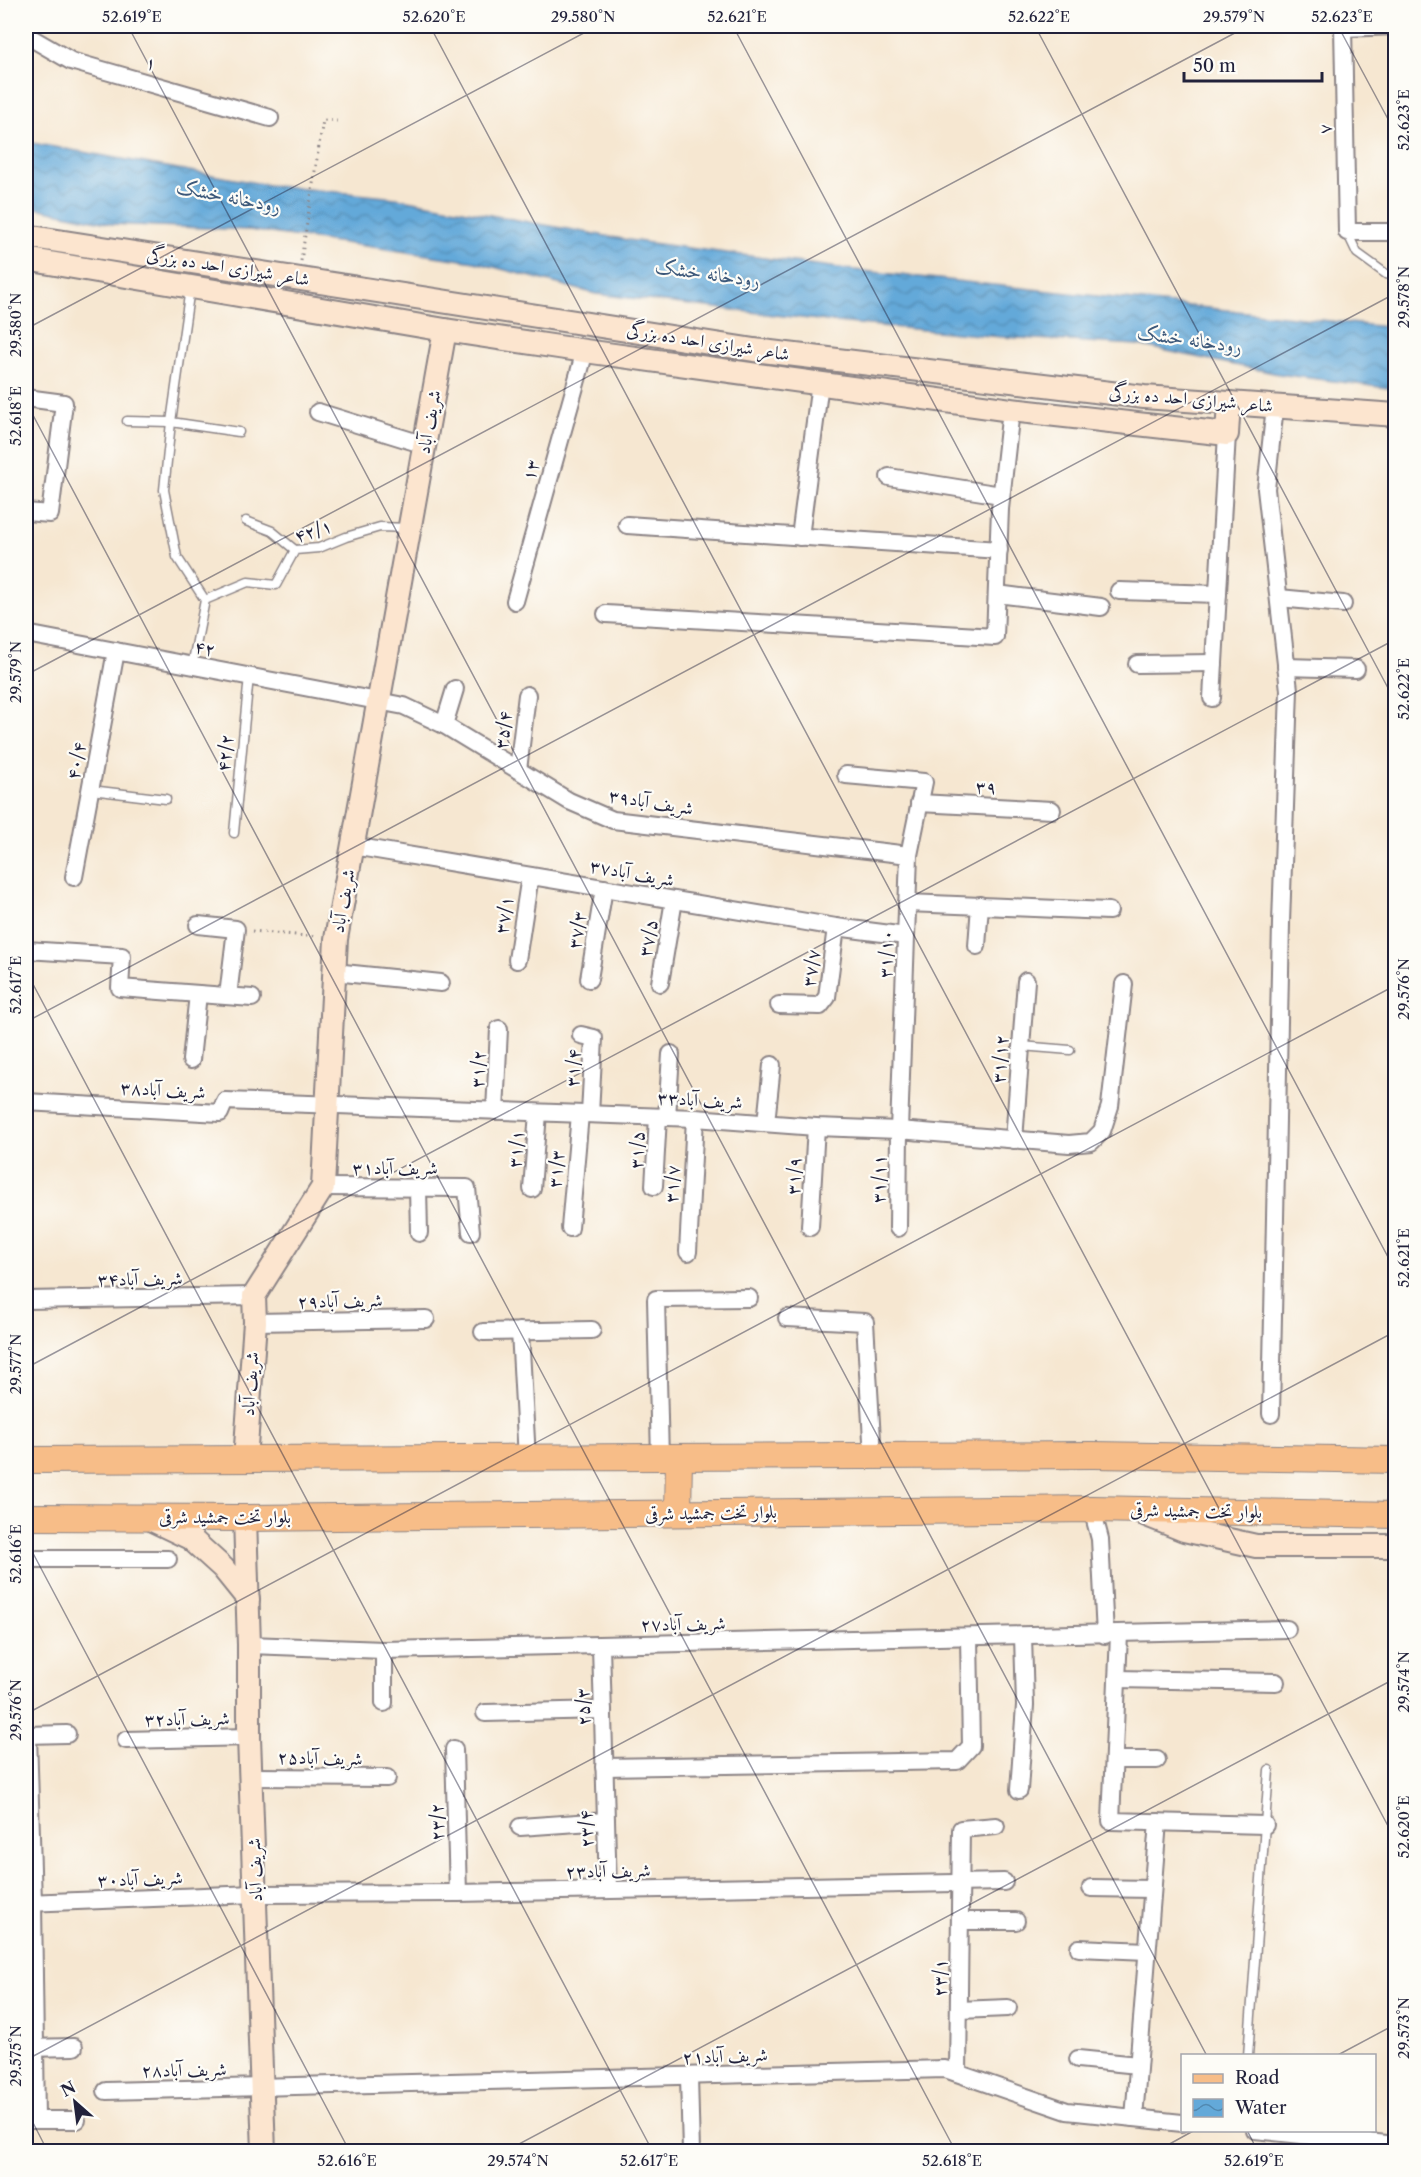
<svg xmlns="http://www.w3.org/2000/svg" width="1421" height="2177" font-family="'Libre Caslon Text',Amiri,serif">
	<defs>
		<pattern id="water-waves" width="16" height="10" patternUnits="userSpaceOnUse" patternTransform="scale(1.5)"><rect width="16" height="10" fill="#63a9d9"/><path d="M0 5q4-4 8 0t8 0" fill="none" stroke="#5189b1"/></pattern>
	</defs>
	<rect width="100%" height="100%" fill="#fdfcf7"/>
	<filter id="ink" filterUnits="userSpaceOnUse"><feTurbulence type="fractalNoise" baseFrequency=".0167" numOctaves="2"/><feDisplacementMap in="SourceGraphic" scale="12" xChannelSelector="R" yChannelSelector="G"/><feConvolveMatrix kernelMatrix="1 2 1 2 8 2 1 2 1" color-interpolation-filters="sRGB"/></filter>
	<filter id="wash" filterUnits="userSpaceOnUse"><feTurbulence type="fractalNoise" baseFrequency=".008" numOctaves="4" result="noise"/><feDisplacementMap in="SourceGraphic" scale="24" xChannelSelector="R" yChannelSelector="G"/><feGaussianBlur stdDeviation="1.35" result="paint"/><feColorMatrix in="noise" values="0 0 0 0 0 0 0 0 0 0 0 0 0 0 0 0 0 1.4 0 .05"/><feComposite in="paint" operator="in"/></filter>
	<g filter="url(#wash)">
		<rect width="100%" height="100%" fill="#f6e7d1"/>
		<polygon fill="url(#water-waves)" stroke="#42668a" stroke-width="1.5" points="26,142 268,185 396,198 628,240 854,270 1395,328 1395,389 1279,374 1138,345 1002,337 836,322 596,294 475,262 387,249 249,230 112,224 26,206"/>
	</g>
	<g filter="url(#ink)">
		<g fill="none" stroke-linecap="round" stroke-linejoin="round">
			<g stroke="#8c8486" stroke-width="11">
				<g id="lane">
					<polyline points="1347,232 1357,253 1386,274 1396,276"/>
					<polyline points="190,288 171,422 164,490 177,557 205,600"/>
					<polyline points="127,421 171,422 239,432"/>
					<polyline points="246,521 272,531 295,550"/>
					<polyline points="192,666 205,600 248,582 276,585 295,550 319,548 346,537 380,527 409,528"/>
					<polyline points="91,790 166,799"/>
					<polyline points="234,833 249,676"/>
					<polyline points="1021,1046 1070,1050"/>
					<polyline points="1248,2056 1269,1770"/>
				</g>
			</g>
			<g stroke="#8c8486" stroke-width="20">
				<g id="street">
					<polyline points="1343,26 1347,232 1396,232"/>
					<polyline points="1343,28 1396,26"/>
					<polyline points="26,35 71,61 270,118"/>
					<polyline points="26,398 64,403 50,514 26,512"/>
					<polyline points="318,412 425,445"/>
					<polyline points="889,477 1001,495"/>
					<polyline points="627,525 999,550"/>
					<polyline points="800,537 820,383"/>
					<polyline points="1119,591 1218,594"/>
					<polyline points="997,594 1101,607"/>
					<polyline points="1279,598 1343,604"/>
					<polyline points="515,601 585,351"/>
					<polyline points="606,614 995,637 1000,509 1011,410"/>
					<polyline points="26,634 404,706 444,725 569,801 613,820 909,855"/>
					<polyline points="1137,664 1214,663"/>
					<polyline points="1286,667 1356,669"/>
					<polyline points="1212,698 1227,434"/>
					<polyline points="444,725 455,689"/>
					<polyline points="518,770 527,695"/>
					<polyline points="846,775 924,782 909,855 899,1130 898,1228"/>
					<polyline points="919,803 1052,810"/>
					<polyline points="353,846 836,927 906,936"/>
					<polyline points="74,877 116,651"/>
					<polyline points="907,903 1109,911"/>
					<polyline points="198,925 236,929 228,996"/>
					<polyline points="977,946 980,905"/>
					<polyline points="26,950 122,956 120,988 252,998"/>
					<polyline points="517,960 530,876"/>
					<polyline points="334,972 441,983"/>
					<polyline points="589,979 604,888"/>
					<polyline points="660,983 674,900"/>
					<polyline points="779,1005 820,1006 827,997 836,927"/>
					<polyline points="581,1035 594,1038 590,1114"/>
					<polyline points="191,1060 198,994"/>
					<polyline points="26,1102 220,1113 225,1101 695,1118 816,1127 899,1130 1069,1144 1091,1142 1102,1131 1110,1106 1124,984"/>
					<polyline points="495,1111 499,1029"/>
					<polyline points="667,1117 671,1054"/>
					<polyline points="766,1123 772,1065"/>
					<polyline points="1014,1140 1026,981"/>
					<polyline points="654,1186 658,1117"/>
					<polyline points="323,1187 467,1188 471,1232"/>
					<polyline points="418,1188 419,1233"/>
					<polyline points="532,1189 538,1113"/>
					<polyline points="810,1227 816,1127"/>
					<polyline points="570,1228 580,1114"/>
					<polyline points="688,1252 695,1118"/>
					<polyline points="26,1300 254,1296"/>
					<polyline points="787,1318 865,1322 873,1457"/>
					<polyline points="255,1322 426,1319"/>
					<polyline points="520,1331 527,1459"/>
					<polyline points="483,1332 592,1330"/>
					<polyline points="1271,1414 1281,923 1289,690 1266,489 1275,406"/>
					<polyline points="660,1458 656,1299 749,1298"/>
					<polyline points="1092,1509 1100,1539 1105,1635"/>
					<polyline points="26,1559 168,1559"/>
					<polyline points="1119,1634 1111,1821 1265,1825"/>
					<polyline points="249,1645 384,1650 1287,1629"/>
					<polyline points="601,1646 608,1890"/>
					<polyline points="1117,1679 1276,1682"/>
					<polyline points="384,1703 384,1650"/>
					<polyline points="485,1713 603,1710"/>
					<polyline points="26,1735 67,1734"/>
					<polyline points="28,1735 33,1903 36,2120"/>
					<polyline points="126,1740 249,1737"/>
					<polyline points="454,1749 458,1893"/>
					<polyline points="1114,1760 1157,1760"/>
					<polyline points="604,1767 957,1761 971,1746 969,1638"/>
					<polyline points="252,1777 387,1778"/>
					<polyline points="1019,1790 1025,1705 1023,1636"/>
					<polyline points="520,1827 606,1821"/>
					<polyline points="1091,1888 1152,1889"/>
					<polyline points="26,1903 255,1894 458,1893 1004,1882"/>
					<polyline points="961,1921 1016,1921"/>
					<polyline points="1079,1948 1147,1951"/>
					<polyline points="959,2010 1008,2008"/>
					<polyline points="26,2048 74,2047"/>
					<polyline points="1078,2059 1138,2065"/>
					<polyline points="958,2073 961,1829 996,1826"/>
					<polyline points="689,2077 691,2152"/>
					<polyline points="106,2091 945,2069 1067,2111 1182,2123"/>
					<polyline points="1134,2118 1158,1822"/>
					<polyline points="26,2120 77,2120"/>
					<polyline points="1255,2130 1396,2145"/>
				</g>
			</g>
			<g stroke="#8c8486" stroke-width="26">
				<g id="secondary">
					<polyline points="26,236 754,350 1144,397 1396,415"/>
					<polyline points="26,259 445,330 585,351 1011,410 1227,434 1229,403"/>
					<polyline points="245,1460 255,1322 254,1296 323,1187 336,939 445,330"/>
					<polyline points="1139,1512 1184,1530 1256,1546 1396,1546"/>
					<polyline points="146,1517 190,1538 223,1568 248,1599"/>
					<polyline points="245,1518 249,1645 249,1737 264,2152"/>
				</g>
			</g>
			<g stroke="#8c8486" stroke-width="28">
				<g id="primary">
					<polyline points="26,1460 1093,1455 1396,1460"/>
					<polyline points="678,1513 679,1458"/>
					<polyline points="26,1517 245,1518 1092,1509 1396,1515"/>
				</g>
			</g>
			<g stroke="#8c8486" stroke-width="3" stroke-dasharray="1.5 4.5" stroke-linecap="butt">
				<polyline points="301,261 323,120 337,121"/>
				<polyline points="252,931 317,937"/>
			</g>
			<use href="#lane" stroke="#fff" stroke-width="8"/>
			<use href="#street" stroke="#fff" stroke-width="16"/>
			<use href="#secondary" stroke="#fce5cf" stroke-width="22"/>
			<use href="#primary" stroke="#f7bd88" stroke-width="26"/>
		</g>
	</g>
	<path fill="none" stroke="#22223b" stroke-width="1.5" stroke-opacity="0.45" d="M128,26L1207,2056M430,26L1396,1841M733,26L1396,1272M1035,26L1396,703M1338,26L1396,134M26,329L597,26M26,402L956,2152M26,675L1248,26M26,971L653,2152M26,1022L1396,293M26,1368L1396,639M26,1540L350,2152M26,1714L1396,985M1336,2056L1396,2024M26,2060L1396,1331M26,2109L48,2152M1247,2130L1258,2152M504,2152L1396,1678M1155,2152L1195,2130"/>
	<g text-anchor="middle" stroke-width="4.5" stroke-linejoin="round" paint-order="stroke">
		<g font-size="18" fill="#22223b" stroke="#fdfcf7">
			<text transform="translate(151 63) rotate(16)" y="6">۱</text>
			<text transform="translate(1325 129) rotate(-91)" y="6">۷</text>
			<text transform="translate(228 267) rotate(9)" y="6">شاعر شیرازی احد ده بزرگی</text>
			<text transform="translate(708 342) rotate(9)" y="6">شاعر شیرازی احد ده بزرگی</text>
			<text transform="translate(1191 399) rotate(5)" y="6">شاعر شیرازی احد ده بزرگی</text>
			<text transform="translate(429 422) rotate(-80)" y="6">شریف آباد</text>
			<text transform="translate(531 470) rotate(-74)" y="6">۱۳</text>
			<text transform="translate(313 531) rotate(-18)" y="6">۴۲/۱</text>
			<text transform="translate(205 648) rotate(11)" y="6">۴۲</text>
			<text transform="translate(503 730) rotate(-83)" y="6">۳۵/۴</text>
			<text transform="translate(225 753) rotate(-84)" y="6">۴۲/۲</text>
			<text transform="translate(76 761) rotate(-79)" y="6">۴۰/۴</text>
			<text transform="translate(986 787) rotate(3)" y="6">۳۹</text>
			<text transform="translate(651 802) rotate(9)" y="6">شریف آباد۳۹</text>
			<text transform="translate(632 873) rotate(10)" y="6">شریف آباد۳۷</text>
			<text transform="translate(343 901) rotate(-80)" y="6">شریف آباد</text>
			<text transform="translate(504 915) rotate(-81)" y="6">۳۷/۱</text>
			<text transform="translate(577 930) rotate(-81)" y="6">۳۷/۳</text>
			<text transform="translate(648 938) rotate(-80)" y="6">۳۷/۵</text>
			<text transform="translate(886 954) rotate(-88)" y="6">۳۱/۱۰</text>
			<text transform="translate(811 968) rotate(-82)" y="6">۳۷/۷</text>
			<text transform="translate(1000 1059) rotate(-86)" y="6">۳۱/۱۲</text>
			<text transform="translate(573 1068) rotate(-87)" y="6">۳۱/۴</text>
			<text transform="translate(478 1069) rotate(-87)" y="6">۳۱/۲</text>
			<text transform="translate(163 1090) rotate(3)" y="6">شریف آباد۳۸</text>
			<text transform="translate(700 1100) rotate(3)" y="6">شریف آباد۳۳</text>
			<text transform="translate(516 1149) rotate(-85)" y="6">۳۱/۱</text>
			<text transform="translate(637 1150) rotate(-87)" y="6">۳۱/۵</text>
			<text x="395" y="1174">شریف آباد۳۱</text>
			<text transform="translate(556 1169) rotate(-85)" y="6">۳۱/۳</text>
			<text transform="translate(794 1176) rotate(-87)" y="6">۳۱/۹</text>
			<text transform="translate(879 1179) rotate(-89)" y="6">۳۱/۱۱</text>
			<text transform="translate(672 1184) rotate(-87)" y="6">۳۱/۷</text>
			<text transform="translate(140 1279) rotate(-1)" y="6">شریف آباد۳۴</text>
			<text transform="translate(340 1301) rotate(-1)" y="6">شریف آباد۲۹</text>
			<text transform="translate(250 1384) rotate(-86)" y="6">شریف آباد</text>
			<text transform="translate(1196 1511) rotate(1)" y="6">بلوار تخت جمشید شرقی</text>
			<text transform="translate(711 1513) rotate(-1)" y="6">بلوار تخت جمشید شرقی</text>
			<text x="225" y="1523">بلوار تخت جمشید شرقی</text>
			<text transform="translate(683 1624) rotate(-1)" y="6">شریف آباد۲۷</text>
			<text transform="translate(583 1707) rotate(-92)" y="6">۲۵/۳</text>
			<text transform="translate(187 1719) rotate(-1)" y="6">شریف آباد۳۲</text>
			<text transform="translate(320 1758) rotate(1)" y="6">شریف آباد۲۵</text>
			<text transform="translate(437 1822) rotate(-91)" y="6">۲۳/۲</text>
			<text transform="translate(586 1829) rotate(-92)" y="6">۲۳/۴</text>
			<text transform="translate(255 1870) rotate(-92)" y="6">شریف آباد</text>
			<text transform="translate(608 1871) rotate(-1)" y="6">شریف آباد۲۳</text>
			<text transform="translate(140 1879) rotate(-2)" y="6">شریف آباد۳۰</text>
			<text transform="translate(940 1978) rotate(-89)" y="6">۲۳/۱</text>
			<text transform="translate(725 2056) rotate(-2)" y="6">شریف آباد۲۱</text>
			<text transform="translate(184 2070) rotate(-1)" y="6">شریف آباد۲۸</text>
		</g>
		<g font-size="20" font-style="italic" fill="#3c587a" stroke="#fdfcf7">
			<text transform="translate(229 196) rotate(11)" y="7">رودخانه خشک</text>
			<text transform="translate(708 273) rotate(8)" y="7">رودخانه خشک</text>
			<text transform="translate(1190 339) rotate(8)" y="7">رودخانه خشک</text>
		</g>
	</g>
	<rect width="1421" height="2177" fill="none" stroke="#fdfcf7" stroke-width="66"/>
	<rect x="1181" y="2054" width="195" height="78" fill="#fdfcf7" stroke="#a5a5ac" stroke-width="1.5"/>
	<rect x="1193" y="2074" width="30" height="9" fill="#f7bd88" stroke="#a5a5ac" stroke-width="1.5"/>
	<text x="1235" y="2084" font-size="18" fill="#22223b">Road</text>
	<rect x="1193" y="2099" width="30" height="18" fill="url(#water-waves)" stroke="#a5a5ac" stroke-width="1.5"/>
	<text x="1235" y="2114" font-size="18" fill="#22223b">Water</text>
	<g transform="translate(75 2102) rotate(332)" stroke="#fdfcf7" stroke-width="4.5" paint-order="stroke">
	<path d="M0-4.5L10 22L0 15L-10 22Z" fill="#22223b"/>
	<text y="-9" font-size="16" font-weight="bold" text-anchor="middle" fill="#22223b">N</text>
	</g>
	<path d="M1184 72v9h138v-9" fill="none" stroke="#22223b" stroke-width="3"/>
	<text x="1193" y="72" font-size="18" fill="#22223b" stroke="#fdfcf7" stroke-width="4.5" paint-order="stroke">50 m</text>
	<rect x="33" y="33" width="1355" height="2111" fill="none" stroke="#22223b" stroke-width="2"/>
	<g font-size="15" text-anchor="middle" fill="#22223b">
		<text x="132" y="22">52.619°E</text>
		<text x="434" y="22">52.620°E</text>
		<text x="583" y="22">29.580°N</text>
		<text x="737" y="22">52.621°E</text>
		<text x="1039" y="22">52.622°E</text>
		<text x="1234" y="22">29.579°N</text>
		<text x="1342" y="22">52.623°E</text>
		<text transform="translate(1404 120) rotate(-90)" y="5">52.623°E</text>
		<text transform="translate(1404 297) rotate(-90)" y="5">29.578°N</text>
		<text transform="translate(16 325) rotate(-90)" y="5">29.580°N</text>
		<text transform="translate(16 416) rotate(-90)" y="5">52.618°E</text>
		<text transform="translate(16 672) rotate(-90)" y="5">29.579°N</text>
		<text transform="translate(1404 689) rotate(-90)" y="5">52.622°E</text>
		<text transform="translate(16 985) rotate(-90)" y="5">52.617°E</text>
		<text transform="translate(1404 989) rotate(-90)" y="5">29.576°N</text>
		<text transform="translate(1404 1258) rotate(-90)" y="5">52.621°E</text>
		<text transform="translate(16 1364) rotate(-90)" y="5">29.577°N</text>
		<text transform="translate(16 1554) rotate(-90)" y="5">52.616°E</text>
		<text transform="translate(1404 1682) rotate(-90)" y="5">29.574°N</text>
		<text transform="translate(16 1710) rotate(-90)" y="5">29.576°N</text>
		<text transform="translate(1404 1827) rotate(-90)" y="5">52.620°E</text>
		<text transform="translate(1404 2028) rotate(-90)" y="5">29.573°N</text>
		<text transform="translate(16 2056) rotate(-90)" y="5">29.575°N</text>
		<text x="347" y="2166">52.616°E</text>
		<text x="518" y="2166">29.574°N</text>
		<text x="649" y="2166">52.617°E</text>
		<text x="952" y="2166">52.618°E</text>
		<text x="1254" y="2166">52.619°E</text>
	</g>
</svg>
